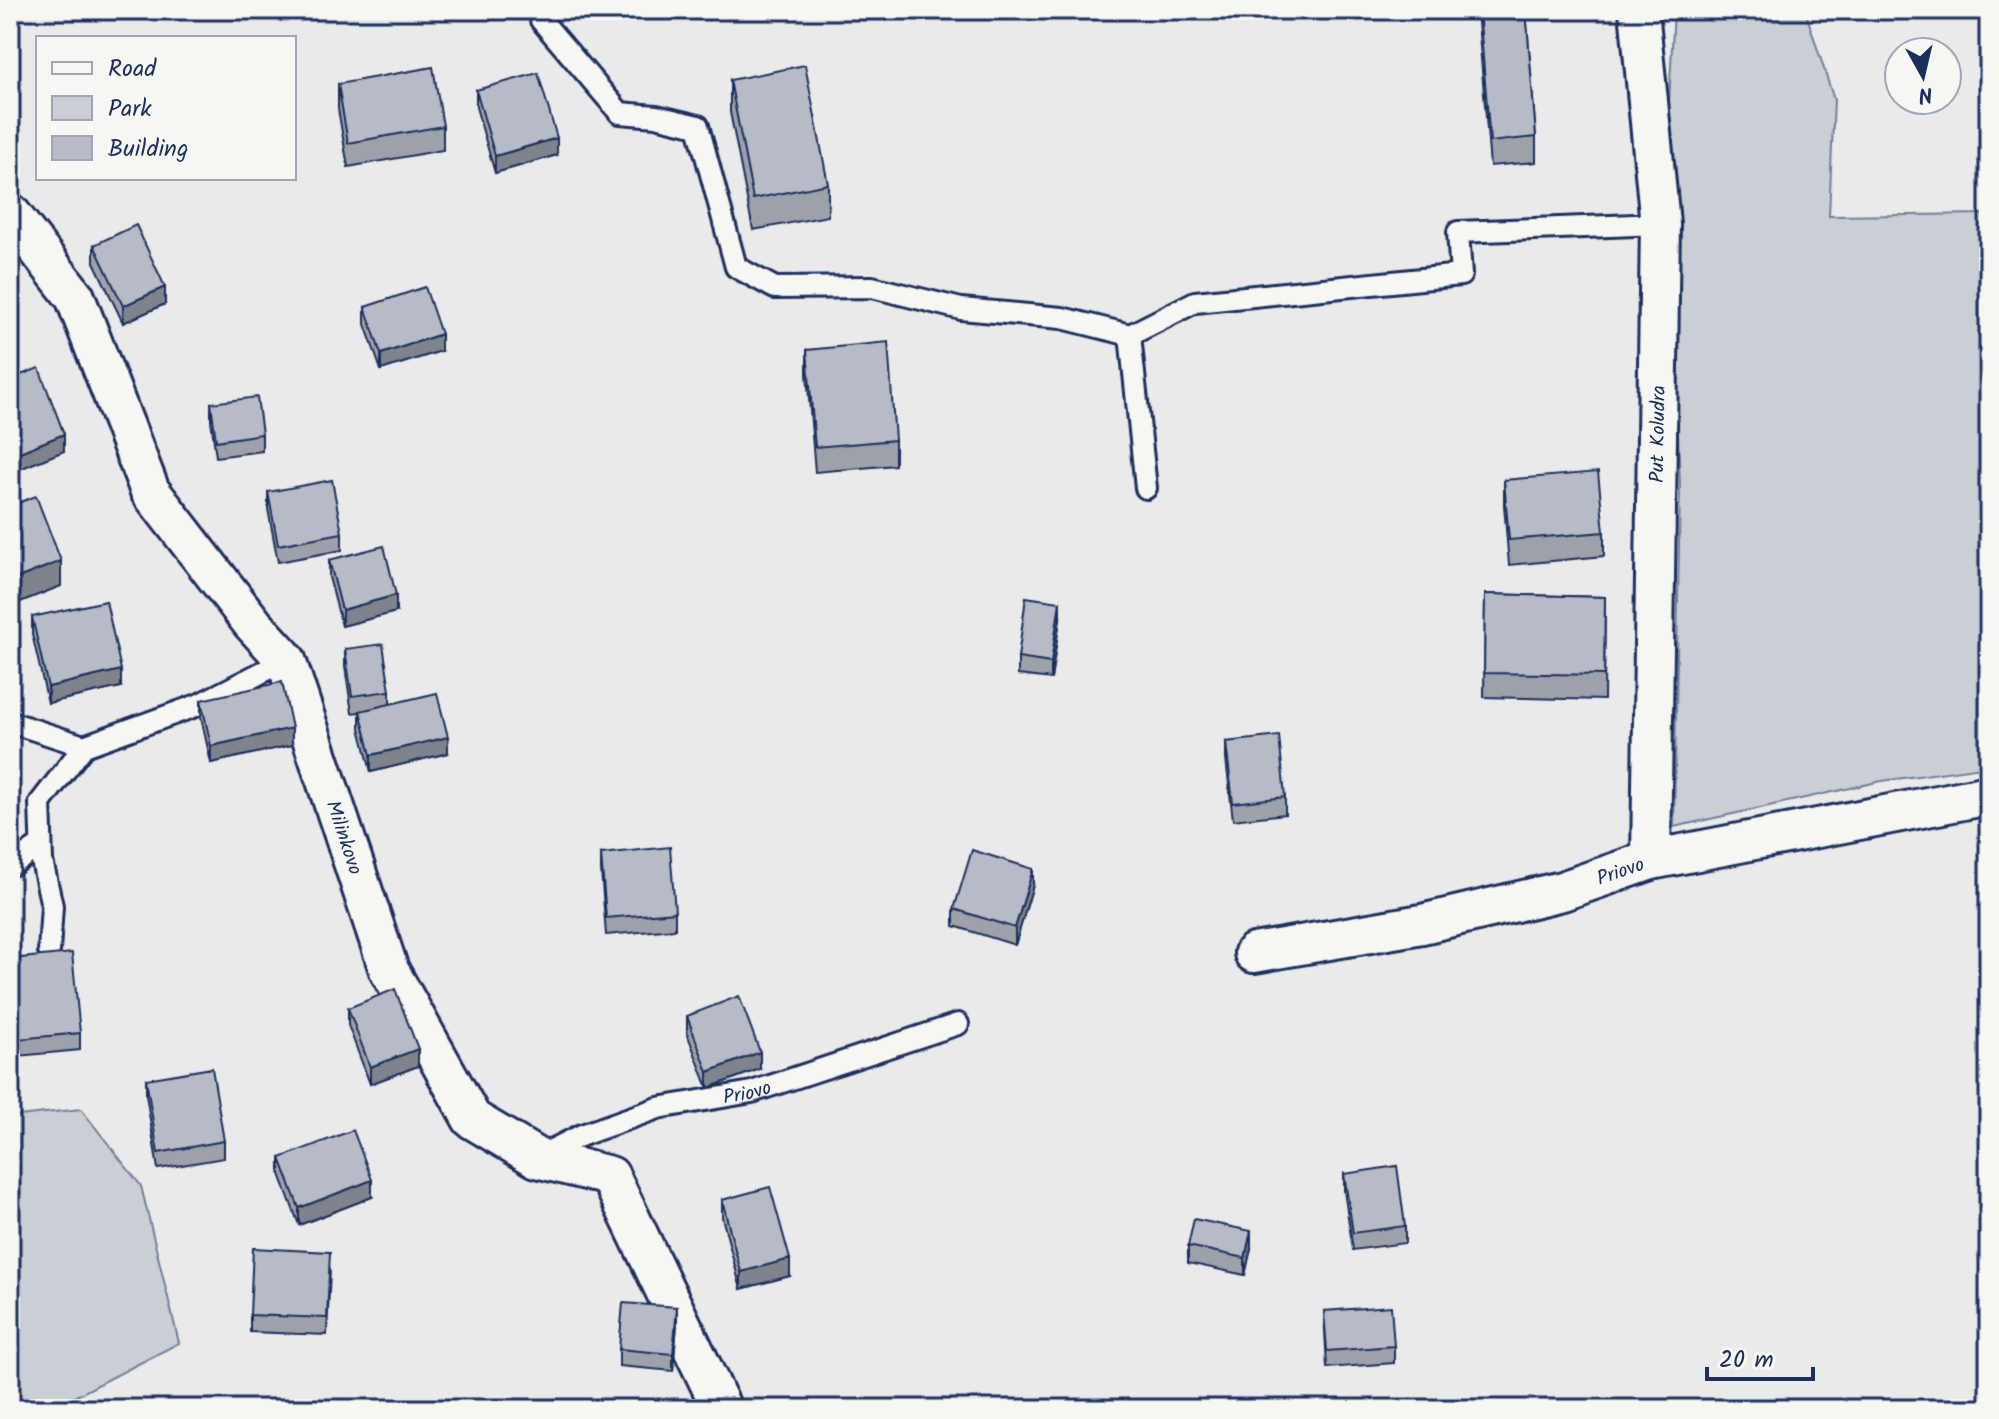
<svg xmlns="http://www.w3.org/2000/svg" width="1999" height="1419" font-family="Kalam,sans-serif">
	<rect width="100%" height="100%" fill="#e9eae9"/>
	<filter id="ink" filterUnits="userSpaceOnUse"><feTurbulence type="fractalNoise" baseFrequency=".0125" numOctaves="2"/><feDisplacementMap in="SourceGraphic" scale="16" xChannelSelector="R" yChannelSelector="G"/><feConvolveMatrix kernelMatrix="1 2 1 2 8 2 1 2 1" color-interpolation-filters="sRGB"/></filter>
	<g filter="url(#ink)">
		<g fill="#caced5" stroke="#727e9a" stroke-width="2">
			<polygon points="1674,10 1805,10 1834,100 1829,216 1989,214 1989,766 1882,781 1674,827 1680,485 1667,140"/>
			<polygon points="81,1109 141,1186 179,1343 51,1409 10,1409 10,1117"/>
		</g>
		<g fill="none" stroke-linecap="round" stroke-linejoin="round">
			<g stroke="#1b2f5e" stroke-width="26">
				<g id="service">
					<polyline points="543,10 541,20 620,113 656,116 698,126 736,267 775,288 872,287 961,309 1062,318 1130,335"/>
					<polyline points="1146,488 1130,335 1195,302 1461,275 1458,232 1660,224"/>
					<polyline points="10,722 84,746"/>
					<polyline points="10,866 41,845"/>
					<polyline points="49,951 52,906 42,861 40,803 84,746 198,705 286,660"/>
					<path id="s1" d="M540,1156L582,1135L658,1108L752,1092L958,1024"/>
				</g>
			</g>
			<g stroke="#1b2f5e" stroke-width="44">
				<g id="minor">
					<polyline points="1639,10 1660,224 1651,860"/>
					<path id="s2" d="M10,213L75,297L150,491L253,624L286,660L389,970L472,1119L537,1158L610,1176L722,1409"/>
					<path id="s3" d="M1254,953L1422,924L1562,891L1651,860L1989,795"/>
				</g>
			</g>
			<use href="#service" stroke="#f6f6f2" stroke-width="20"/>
			<use href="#minor" stroke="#f6f6f2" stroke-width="38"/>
		</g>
		<g fill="#9da1aa" stroke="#1b2f5e" stroke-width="2">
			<polygon points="695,10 732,10 696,17"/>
			<polygon points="1477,10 1526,10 1536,137 1536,162 1490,166"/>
			<polygon points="730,80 828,184 828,216 753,230 730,112"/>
			<polygon points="338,84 443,126 443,150 348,167 338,109"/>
			<polygon points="476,90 557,155 495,173 476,107"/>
			<polygon points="94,245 165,304 123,323 94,262"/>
			<polygon points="365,307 441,351 381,370 365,324"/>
			<polygon points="807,350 895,440 895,465 815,472 807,374"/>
			<polygon points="211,403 262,434 262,451 216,457 211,420"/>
			<polygon points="1504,480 1604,532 1604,556 1509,565 1504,505"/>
			<polygon points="268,492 342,533 342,550 278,562 268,509"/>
			<polygon points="329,560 396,612 342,626 329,577"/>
			<polygon points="1485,594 1605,597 1604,700 1484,697"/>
			<polygon points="32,617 121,687 48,703 32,634"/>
			<polygon points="1060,619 1051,679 1018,675 1018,658"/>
			<polygon points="345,649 390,691 390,704 448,753 371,772 360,728 360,712 352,713 345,666"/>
			<polygon points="201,700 292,745 211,763 201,717"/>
			<polygon points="1226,742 1285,797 1285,814 1233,820 1226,759"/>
			<polygon points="601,854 675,912 675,929 606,935 601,870"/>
			<polygon points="1033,885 1015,945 954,926 954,909"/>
			<polygon points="11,959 80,1033 80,1050 18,1056 11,975"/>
			<polygon points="348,1008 418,1066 370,1084 348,1025"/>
			<polygon points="687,1016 760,1069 708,1088 687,1033"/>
			<polygon points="146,1079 224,1141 224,1158 158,1169 146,1095"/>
			<polygon points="280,1158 372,1197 299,1225 280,1174"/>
			<polygon points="1344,1174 1405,1226 1405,1243 1353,1250 1344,1191"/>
			<polygon points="722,1200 790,1276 741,1289 722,1217"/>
			<polygon points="1188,1246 1251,1248 1245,1275 1188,1263"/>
			<polygon points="330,1269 327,1335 250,1332 250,1315"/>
			<polygon points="1324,1311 1394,1346 1394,1363 1327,1368"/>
			<polygon points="677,1324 673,1371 619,1366 619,1349"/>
		</g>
		<g fill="#7f838b" stroke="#1b2f5e" stroke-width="2">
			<polygon points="557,138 557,155 495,173 495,156"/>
			<polygon points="165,287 165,304 123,323 123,306"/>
			<polygon points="441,334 441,351 381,370 381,354"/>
			<polygon points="64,434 64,451 10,473 10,456"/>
			<polygon points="61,561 61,586 10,606 10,581"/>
			<polygon points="396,595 396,612 342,626 342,610"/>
			<polygon points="1060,602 1060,619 1051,679 1051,663"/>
			<polygon points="121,670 121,687 48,703 48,687"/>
			<polygon points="292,728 292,745 211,763 211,746"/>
			<polygon points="448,737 448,753 371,772 371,755"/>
			<polygon points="1033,869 1033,885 1015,945 1015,928"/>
			<polygon points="418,1049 418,1066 370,1084 370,1067"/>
			<polygon points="760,1052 760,1069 708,1088 708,1072"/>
			<polygon points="372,1180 372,1197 299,1225 299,1208"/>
			<polygon points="1251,1231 1251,1248 1245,1275 1245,1258"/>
			<polygon points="790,1259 790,1276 741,1289 741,1272"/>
			<polygon points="677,1307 677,1324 673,1371 673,1354"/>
		</g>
		<g fill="#b6bbc6" stroke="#1b2f5e" stroke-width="2">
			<polygon points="1479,10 1526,10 1536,137 1490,142"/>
			<polygon points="805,65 828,184 753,199 730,80"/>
			<polygon points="433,67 443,126 348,143 338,84"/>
			<polygon points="538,73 557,138 495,156 476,90"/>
			<polygon points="136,225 165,287 123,306 94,245"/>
			<polygon points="425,287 441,334 381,354 365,307"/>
			<polygon points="888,342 895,440 815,447 807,350"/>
			<polygon points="39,368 64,434 10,456 10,379"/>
			<polygon points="257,397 262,434 216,441 211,403"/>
			<polygon points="1598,472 1604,532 1509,540 1504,480"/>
			<polygon points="332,480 342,533 278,545 268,492"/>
			<polygon points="36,496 61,561 10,581 10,506"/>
			<polygon points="384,546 396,595 342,610 329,560"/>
			<polygon points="1485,594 1605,597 1604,675 1484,673"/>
			<polygon points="1026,597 1060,602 1051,663 1018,658"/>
			<polygon points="106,601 121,670 48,687 32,617"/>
			<polygon points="383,644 390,691 352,696 345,649"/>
			<polygon points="282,682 292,728 211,746 201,700"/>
			<polygon points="437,693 448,737 371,755 360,711"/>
			<polygon points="1279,736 1285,797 1233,803 1226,742"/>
			<polygon points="670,847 675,912 606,918 601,854"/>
			<polygon points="972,850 1033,869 1015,928 954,909"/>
			<polygon points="72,953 80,1033 18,1039 11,959"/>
			<polygon points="395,989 418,1049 370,1067 348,1008"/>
			<polygon points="739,996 760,1052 708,1072 687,1016"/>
			<polygon points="212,1068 224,1141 158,1153 146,1079"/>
			<polygon points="353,1130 372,1180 299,1208 280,1158"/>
			<polygon points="1397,1166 1405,1226 1353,1233 1344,1174"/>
			<polygon points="770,1187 790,1259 741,1272 722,1200"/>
			<polygon points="1194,1219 1251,1231 1245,1258 1188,1246"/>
			<polygon points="253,1248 330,1252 327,1318 250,1315"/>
			<polygon points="623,1303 677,1307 673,1354 619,1349"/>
			<polygon points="1391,1306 1394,1346 1327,1351 1324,1311"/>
		</g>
	</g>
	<g text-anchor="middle" stroke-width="6" stroke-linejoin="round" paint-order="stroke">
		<g font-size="20" fill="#1b2f5e" stroke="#f6f6f2">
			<text transform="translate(1657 434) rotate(-89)" y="7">Put Koludra</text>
			<text dy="7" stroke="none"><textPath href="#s2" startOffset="718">Milinkovo</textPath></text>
			<text dy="7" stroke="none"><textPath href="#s3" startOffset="376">Priovo</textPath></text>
			<text dy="7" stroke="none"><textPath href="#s1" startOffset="218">Priovo</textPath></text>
		</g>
	</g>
	<rect width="1999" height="1419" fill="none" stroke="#f6f6f2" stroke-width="40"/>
	<rect x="20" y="20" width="1959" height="1379" fill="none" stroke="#1b2f5e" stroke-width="3" filter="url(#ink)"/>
	<rect x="36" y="36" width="260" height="144" fill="#f6f6f2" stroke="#9ea6b7" stroke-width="2"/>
	<rect x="52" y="62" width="40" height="12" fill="#f6f6f2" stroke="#9ea6b7" stroke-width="2"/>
	<text x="108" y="76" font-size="24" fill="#1b2f5e">Road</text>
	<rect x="52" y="96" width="40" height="24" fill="#caced5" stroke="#9ea6b7" stroke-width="2"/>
	<text x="108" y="116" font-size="24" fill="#1b2f5e">Park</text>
	<rect x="52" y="136" width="40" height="24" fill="#b6bbc6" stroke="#9ea6b7" stroke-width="2"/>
	<text x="108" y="156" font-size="24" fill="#1b2f5e">Building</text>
	<g transform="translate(1923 76) rotate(172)"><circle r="38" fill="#f6f6f2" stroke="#9ea6b7" stroke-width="2"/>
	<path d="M0-6L14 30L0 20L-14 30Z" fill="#1b2f5e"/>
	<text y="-12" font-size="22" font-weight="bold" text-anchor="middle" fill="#1b2f5e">N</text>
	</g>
	<path d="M1707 1367v12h106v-12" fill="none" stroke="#1b2f5e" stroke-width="4"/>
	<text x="1719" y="1367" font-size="24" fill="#1b2f5e" stroke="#f6f6f2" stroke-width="6" paint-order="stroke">20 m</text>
</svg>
